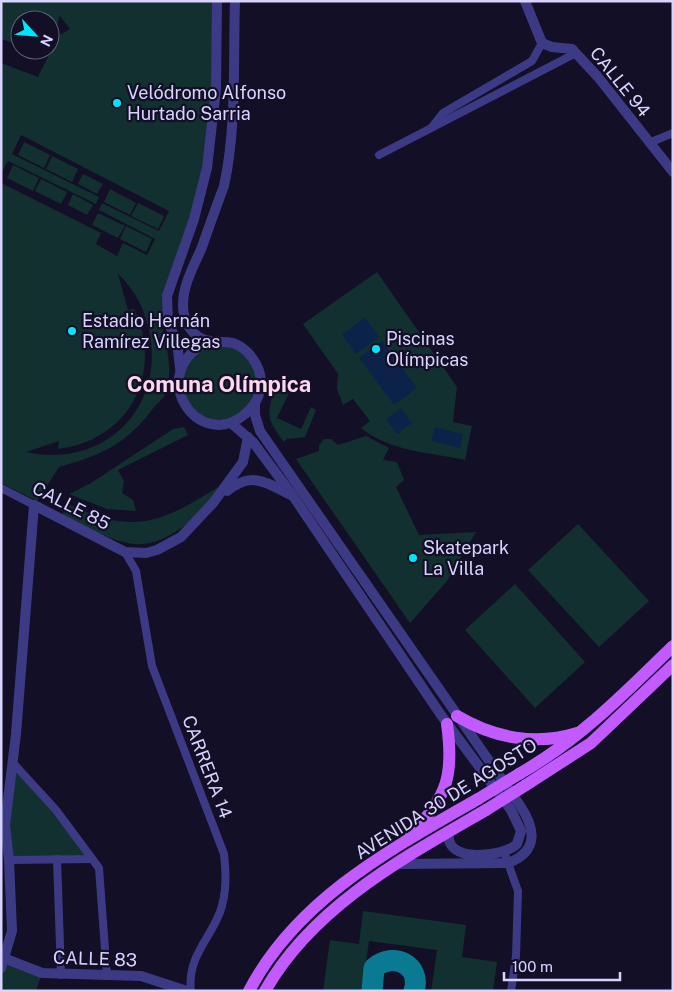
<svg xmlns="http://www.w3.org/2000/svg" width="674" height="992" font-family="'Public Sans',sans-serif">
	<rect width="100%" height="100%" fill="#130f26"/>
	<g fill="#12302f" fill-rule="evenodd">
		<path d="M1,1H217L211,142L176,269L168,322L160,317C165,343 174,365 166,392C165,397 158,403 154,407C127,444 102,455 59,467L37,501L1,483V183L101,233L96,244L117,256L123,243L147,255L155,239L99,210L102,203L159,231L169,211L21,135L12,154L99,197L96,204L8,161L1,173V63L38,77L58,36L70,29L60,16L50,46V20H20V45L1,39ZM118,274C135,290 144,308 149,330C166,408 104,469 26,452L59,441L58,449C130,440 164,373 134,309L128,310Z"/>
		<polygon points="24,142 50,155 44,168 18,155"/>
		<polygon points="52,156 78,169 72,182 46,169"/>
		<polygon points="13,165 39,178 33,191 7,178"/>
		<polygon points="83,174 103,184 97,194 78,184"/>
		<polygon points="41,179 67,192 61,204 35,191"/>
		<polygon points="110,189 136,203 130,215 104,202"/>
		<polygon points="73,194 93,205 87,215 68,205"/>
		<polygon points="138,203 164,216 158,229 131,216"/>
		<polygon points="98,213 125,226 118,238 92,225"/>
		<polygon points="126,226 152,239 146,252 120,239"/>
		<path d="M377,272L457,387L453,422L472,426L465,460C429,452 391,452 361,428L370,421L353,399L343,405L337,389L338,374L303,324Z"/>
		<polygon points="224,342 233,343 257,366 255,403 222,425 188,411 178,382 194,350"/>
		<path d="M274,387L289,393L277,418L301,429L311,407L316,410L305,437L287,439L284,442C265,416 268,417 274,387Z"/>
		<polygon points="184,427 188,435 118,470 124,481 122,493 133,500 136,511 107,509 69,494 91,483 173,429"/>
		<polygon points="366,436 389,448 383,460 397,462 404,480 396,487 419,535 476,532 447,581 410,623 296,459 319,451 319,445 324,439 331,439 338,445"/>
		<path d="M218,487C201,516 164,551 127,543C105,538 83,525 62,515L68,504C132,535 160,524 218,487Z"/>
		<polygon points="578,524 649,601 599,647 528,570"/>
		<polygon points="515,584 585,662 535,708 465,630"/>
		<polygon points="13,763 92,859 9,860 5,825"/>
		<polygon points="363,911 466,925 462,957 497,962 493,991 431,991 437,950 369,941 362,991 323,991 330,940 359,944"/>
		<polygon points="6,958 42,973 36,991 1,991 1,968"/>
	</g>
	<g fill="#0c2248">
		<polygon points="365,317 379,337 356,354 342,335"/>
		<polygon points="382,341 417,388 394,405 359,358"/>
		<polygon points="401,408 412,423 397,434 386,419"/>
		<polygon points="435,427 463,434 460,448 431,441"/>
	</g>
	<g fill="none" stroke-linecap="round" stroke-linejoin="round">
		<path stroke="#0a7a92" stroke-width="21" d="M372,991L374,968C393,951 422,965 414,991"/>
		<g stroke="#3d3a85" stroke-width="8">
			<polyline points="432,127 443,113 532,61 542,43"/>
			<polyline points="649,143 673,133"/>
			<polyline points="379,155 576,53"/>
			<polyline points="1,488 34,505"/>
			<path d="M125,552L136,571L152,666L224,854C226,873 227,893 220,912C209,941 187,957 191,991"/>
			<polyline points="13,763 56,810 99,868 107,976"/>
			<polyline points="504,852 518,891 516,956 511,991"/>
			<polyline points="57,859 61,975"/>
			<polyline points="9,860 92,859"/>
		</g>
		<g stroke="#3d3a85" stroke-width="10">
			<polyline points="525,1 542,43 552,47 572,49 598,77 673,172"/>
			<path d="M209,341C143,373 199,454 245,414C255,406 261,394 261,381C260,365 248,348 233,343C225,341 218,343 210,341C192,338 183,322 183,305C183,284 194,266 202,247C209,227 216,207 224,186C237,126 233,62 235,1"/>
			<polyline points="180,368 177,342 168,322 167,296 194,219 207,168 216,89 217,1"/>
			<path d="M255,403V415L260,431L519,804C535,827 540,851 508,863L398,864"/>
			<path d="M231,423L253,442L293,496L441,715L511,810L521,831L517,844C504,857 444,864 449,833L453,829"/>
			<path d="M227,491C252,471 265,482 291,495"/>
			<polyline points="1,957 42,973 141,976 187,991"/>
			<polyline points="1,968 12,931 9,860 5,825 16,734 34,505 125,552 146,553 157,550 181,537 213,503 243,462 248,437"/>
		</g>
		<g stroke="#c25bff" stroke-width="12">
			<path d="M457,716C494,738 536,746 577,733"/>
			<path d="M519,774C579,740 625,693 673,646"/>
			<polyline points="526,785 591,743 673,665"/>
			<path d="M411,834C448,797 454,774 447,724"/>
			<path d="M249,991C297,899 391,849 478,799"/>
			<path d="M265,991C313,906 405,857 486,810"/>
		</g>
		<g stroke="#c25bff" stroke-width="12">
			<polyline points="478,799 519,774"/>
			<polyline points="486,810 526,785"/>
		</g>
	</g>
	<g fill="#00e5ff" stroke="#130f26" stroke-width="2">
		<circle cx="117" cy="103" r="5"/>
		<circle cx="72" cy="331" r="5"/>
		<circle cx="376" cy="349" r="5"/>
		<circle cx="413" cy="558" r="5"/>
	</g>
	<g text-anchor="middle" stroke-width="4.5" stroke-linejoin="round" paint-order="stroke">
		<g font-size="18" fill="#d9d4ff" stroke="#130f26">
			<text transform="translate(620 82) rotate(51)" y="6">CALLE 94</text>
			<text transform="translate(71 506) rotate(27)" y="6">CALLE 85</text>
			<text transform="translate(207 767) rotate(69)" y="6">CARRERA 14</text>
			<text transform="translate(446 799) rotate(-32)" y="6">AVENIDA 30 DE AGOSTO</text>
			<text transform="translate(95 959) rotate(2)" y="6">CALLE 83</text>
		</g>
		<g font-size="18" fill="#d9d4ff" stroke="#130f26" text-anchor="start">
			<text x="127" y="99">Velódromo Alfonso<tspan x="127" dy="21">Hurtado Sarria</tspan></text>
			<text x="82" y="327">Estadio Hernán<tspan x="82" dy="21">Ramírez Villegas</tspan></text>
			<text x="386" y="345">Piscinas<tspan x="386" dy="21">Olímpicas</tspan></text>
			<text x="423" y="554">Skatepark<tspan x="423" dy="21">La Villa</tspan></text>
		</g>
		<g font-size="22" font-weight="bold" fill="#ffd6f0" stroke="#130f26">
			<text x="219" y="392">Comuna Olímpica</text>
		</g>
	</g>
	<rect width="674" height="992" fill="none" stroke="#d9d4ff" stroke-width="5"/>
	<g transform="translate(35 35) rotate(116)"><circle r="24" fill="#130f26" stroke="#625e7d"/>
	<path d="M0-4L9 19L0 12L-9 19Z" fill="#00e5ff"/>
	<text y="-8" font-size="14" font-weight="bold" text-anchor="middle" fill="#d9d4ff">N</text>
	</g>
	<path d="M504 972v8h116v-8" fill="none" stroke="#d9d4ff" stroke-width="2.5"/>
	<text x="512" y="972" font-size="15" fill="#d9d4ff" stroke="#130f26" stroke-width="4" paint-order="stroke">100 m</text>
</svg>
